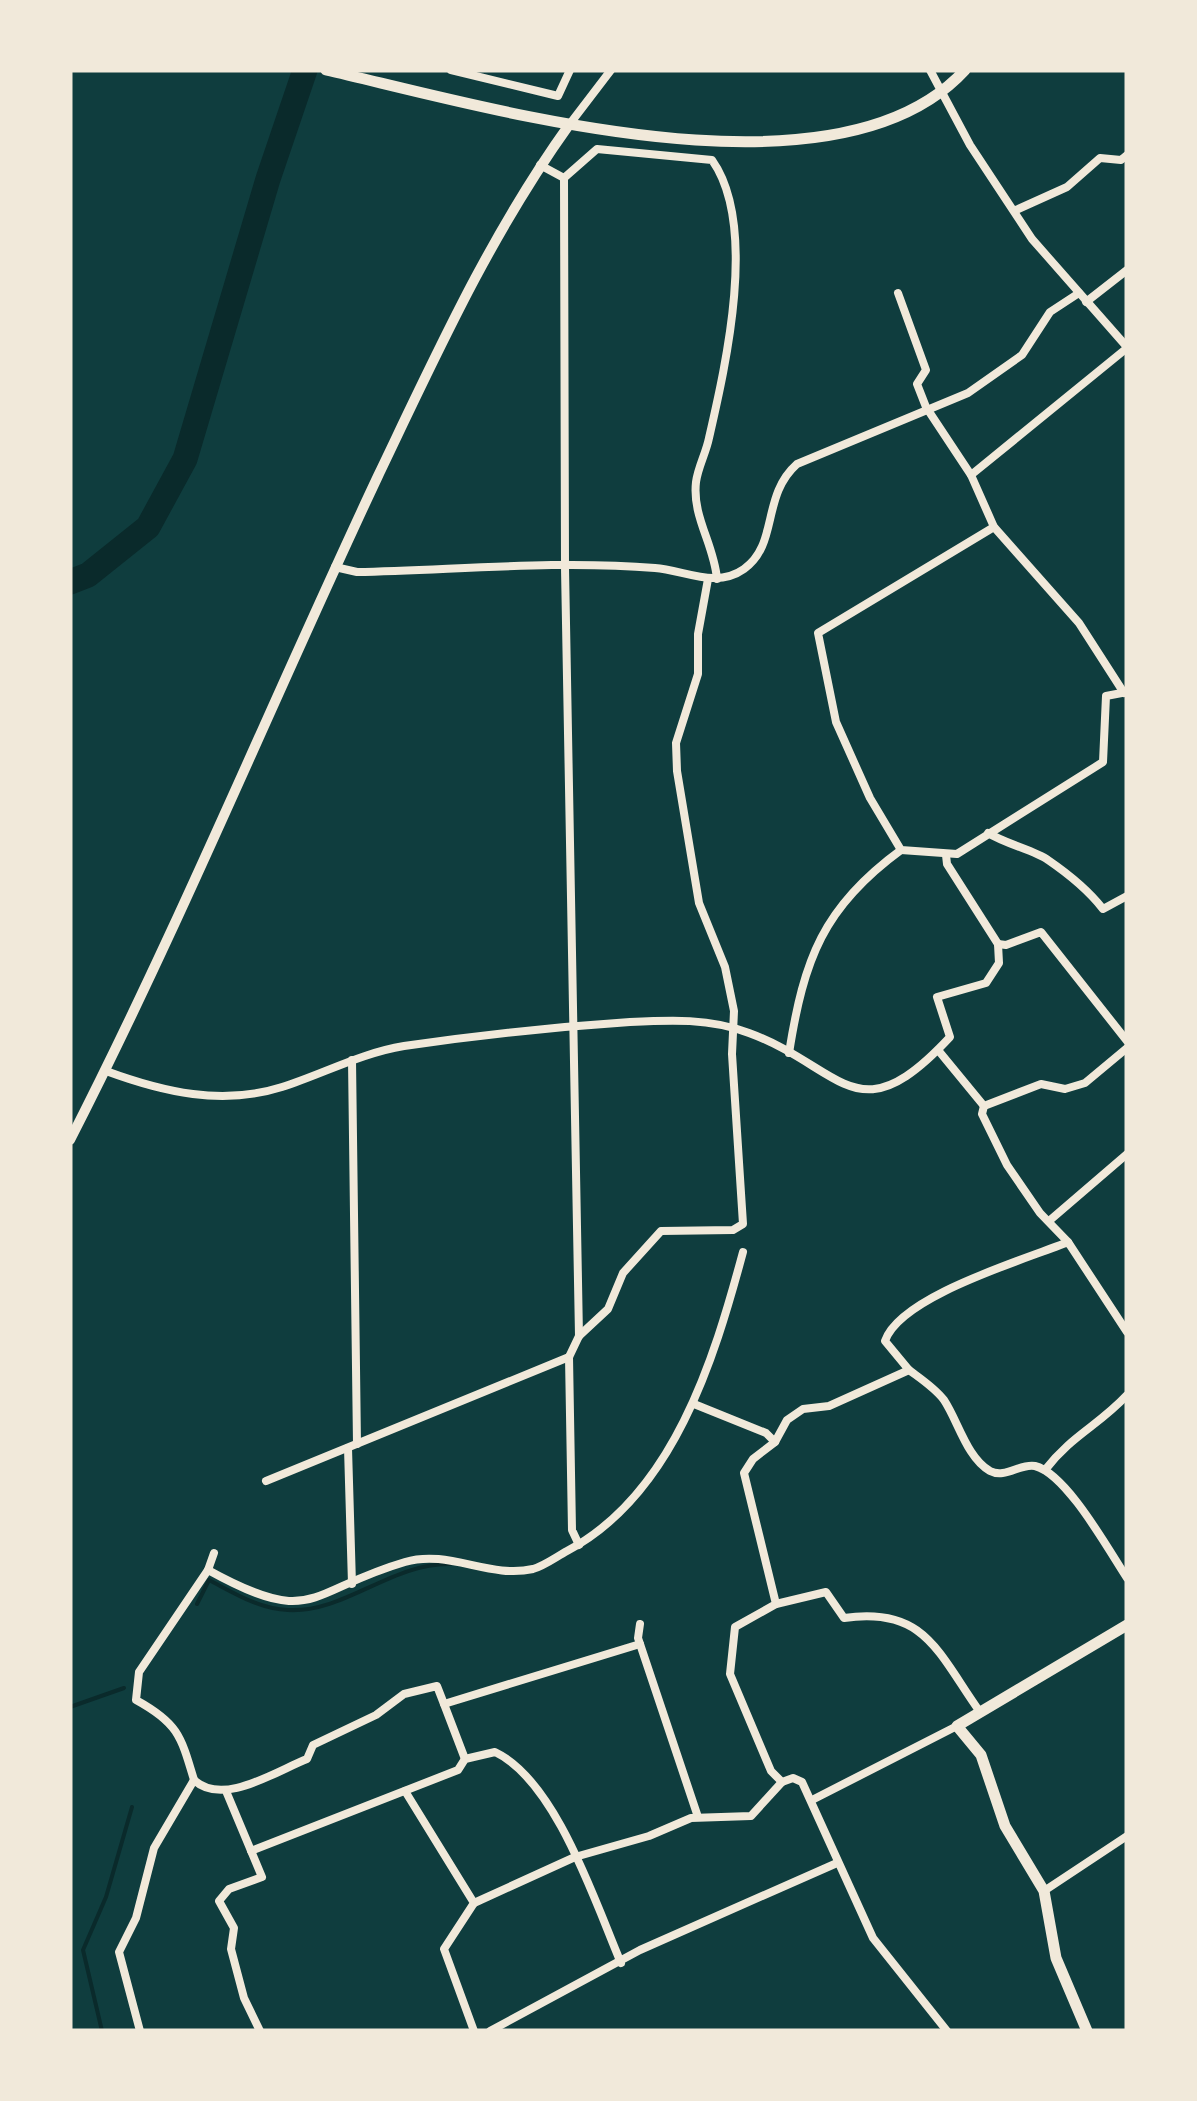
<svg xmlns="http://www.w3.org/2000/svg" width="1197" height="2101" font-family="Overpass,sans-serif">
	<rect width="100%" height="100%" fill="#0f3d3e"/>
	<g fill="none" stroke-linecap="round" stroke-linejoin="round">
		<g stroke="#0a2a2b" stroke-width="4">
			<path d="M197,1604L209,1580C234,1593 259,1609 288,1610C345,1613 391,1563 450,1564"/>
			<polyline points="70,1707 124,1688"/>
			<polyline points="102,2031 83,1950 106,1897 132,1807"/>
		</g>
		<polyline stroke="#0a2a2b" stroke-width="25" points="70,582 88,575 148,527 185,459 268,179 305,70"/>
		<g stroke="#f1e9da" stroke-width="8">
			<polyline points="451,70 558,96 570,70"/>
			<polyline points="930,70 970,145 1032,239 1127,347"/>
			<polyline points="569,125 611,70"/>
			<path d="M540,165L564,178L597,149L712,160C758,225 726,364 709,438C706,453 698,467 696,482C692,517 714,544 717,579"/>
			<polyline points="564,178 565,568 579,1336"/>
			<polyline points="1016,210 1067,187 1100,158 1121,160 1127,155"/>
			<polyline points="898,293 926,370 917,384 926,407 971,475 994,527 1079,623 1124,693"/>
			<polyline points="1086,302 1127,270"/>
			<polyline points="971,475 1127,348"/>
			<polyline points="994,527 818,633 836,722 870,798 901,850 957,854 1103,762 1106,696 1127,692"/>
			<path d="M335,567L357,572C455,570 557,560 655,568C684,570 716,589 744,569C779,544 761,496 797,464L968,393L1022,355L1050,312L1079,293"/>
			<path d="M988,833C1006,844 1036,851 1048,860C1067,873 1089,891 1103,909L1127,896"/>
			<polyline points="998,944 1006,945 1041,932 1127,1041"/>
			<polyline points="938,1050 984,1106 1041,1084 1065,1089 1085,1083 1127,1048"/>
			<path d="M789,1053C804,959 823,907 901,850"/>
			<polyline points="352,1060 357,1444"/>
			<path d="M106,1071C163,1092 222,1106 282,1087C323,1074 361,1053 404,1046C479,1035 554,1027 630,1022C670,1020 710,1018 749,1033C844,1068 856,1138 950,1037L937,997L986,983L999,963L998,944L947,864L946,855"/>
			<polyline points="984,1106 982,1114 1007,1165 1040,1213 1068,1242"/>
			<polyline points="1049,1221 1127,1154"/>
			<path d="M909,1370C921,1379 935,1388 944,1400C958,1421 967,1458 990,1471C1005,1479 1020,1463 1035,1466C1067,1474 1109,1551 1127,1578"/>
			<polyline points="694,1404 766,1433 775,1442"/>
			<polyline points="348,1448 352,1584"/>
			<path d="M1045,1470C1072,1435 1098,1426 1127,1395"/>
			<polyline points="266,1481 569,1357"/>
			<polyline points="579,1545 572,1530 569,1357 579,1336 608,1309 623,1273 661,1231 733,1230 743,1224 732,1054 734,1011 725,967 699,903 677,771 676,743 698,674 698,634 708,579"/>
			<path d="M208,1570C315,1629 306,1591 405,1562C449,1549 489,1579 533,1569C544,1566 556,1557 567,1551C673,1495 714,1360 743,1252"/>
			<path d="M776,1604L826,1592L844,1618C925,1606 938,1653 980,1712"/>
			<polyline points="640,1624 638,1638 698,1817"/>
			<polyline points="465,1759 444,1704 640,1644"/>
			<path d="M194,1780C223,1807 276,1771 307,1759L313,1745L376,1715L404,1694L437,1686L444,1704"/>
			<polyline points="226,1791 262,1877 229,1889 219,1901 234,1928 231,1949 244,1998 260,2031"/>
			<polyline points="405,1791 474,1903 444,1949 474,2031"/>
			<polyline points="814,1799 957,1726"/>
			<path d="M251,1851L458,1770L465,1759L495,1752C556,1781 595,1902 621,1963"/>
			<polyline points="1044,1891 1127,1836"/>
			<polyline points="474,1903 575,1857 649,1836 691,1818 751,1816 782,1782"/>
			<path d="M140,2031L119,1952L136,1918L154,1848L194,1780C181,1736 178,1723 136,1700L139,1672L208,1570L214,1553"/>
			<polyline points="490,2031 640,1950 837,1863"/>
			<path d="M947,2031L873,1938L802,1782L793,1778L782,1782L771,1771L730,1674L735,1627L776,1604L744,1473L753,1459L775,1442L787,1420L803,1409L829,1406L909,1370L885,1341C900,1296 1024,1260 1068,1242L1127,1332"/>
		</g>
		<path stroke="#f1e9da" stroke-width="10" d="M70,1140C181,923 274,697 378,476C436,355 490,235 569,125"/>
		<g stroke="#f1e9da" stroke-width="11">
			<path d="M326,70C488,107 836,211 965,70"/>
			<polyline points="1087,2031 1056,1958 1044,1891 1005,1826 981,1755 957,1726 1127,1625"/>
		</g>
	</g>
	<rect width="1197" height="2101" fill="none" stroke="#f1e9da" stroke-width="145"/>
</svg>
